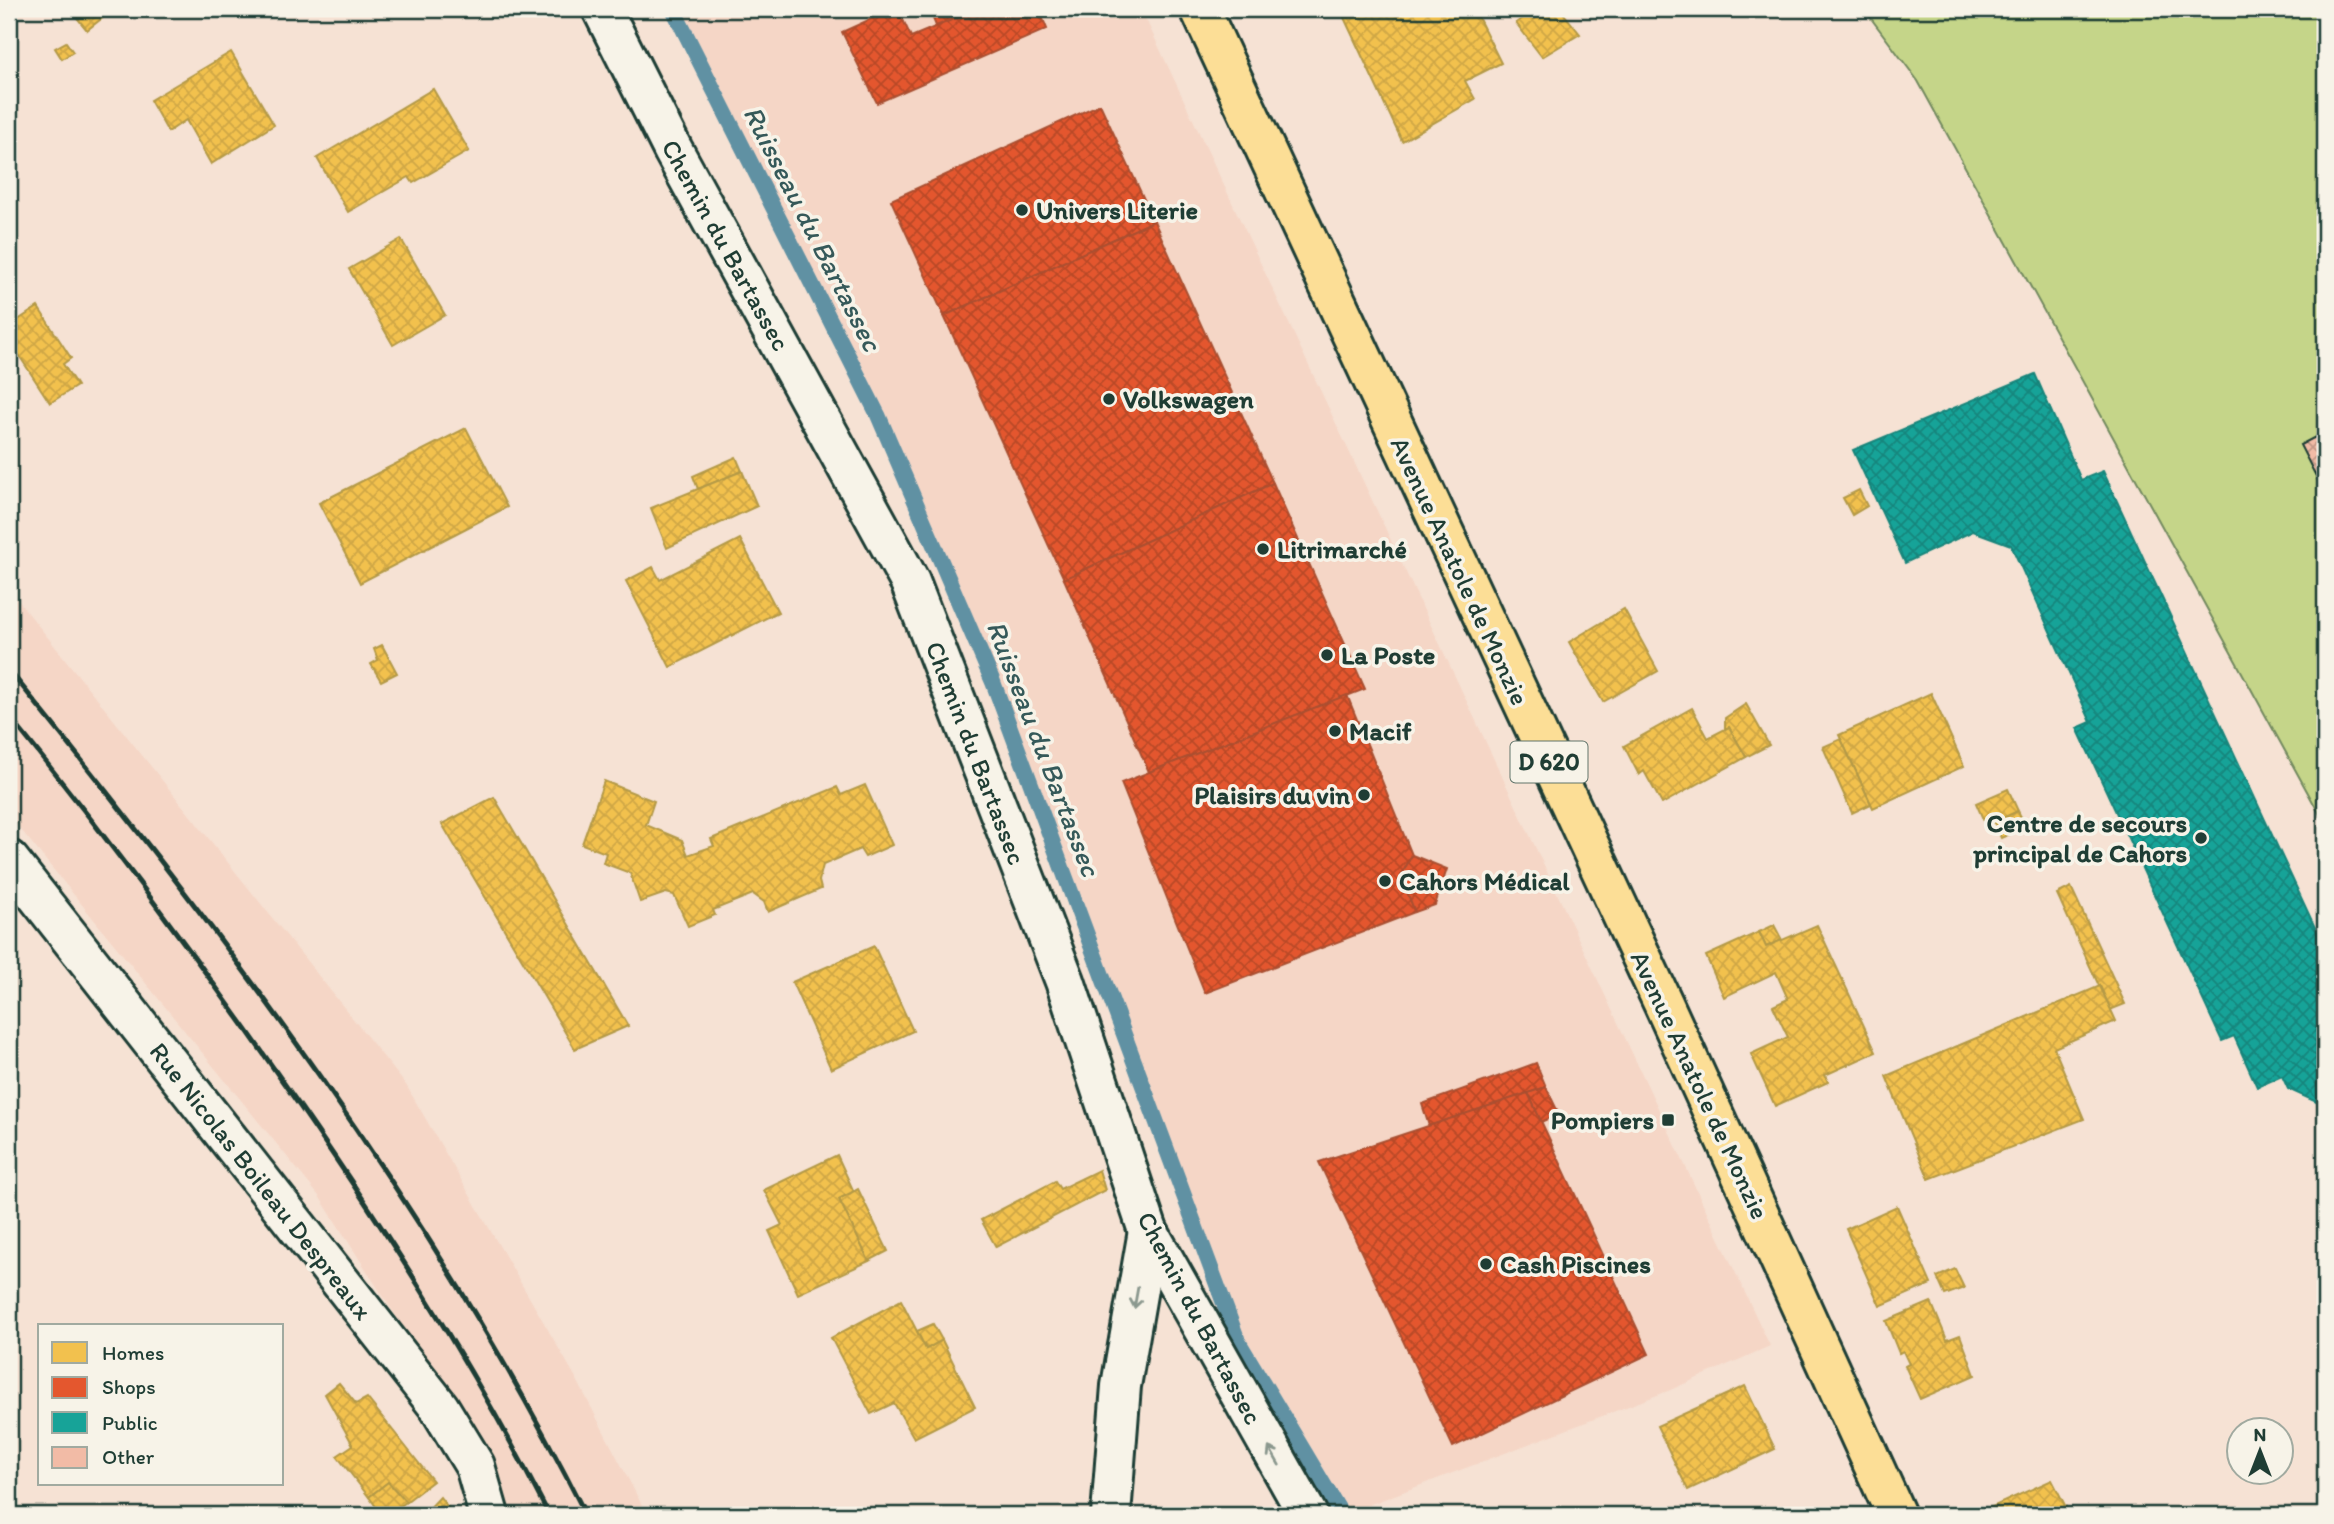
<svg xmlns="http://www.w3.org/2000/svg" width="2334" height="1524" font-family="Itim,sans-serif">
	<defs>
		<pattern id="homes-cross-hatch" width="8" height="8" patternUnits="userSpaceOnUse" patternTransform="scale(1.75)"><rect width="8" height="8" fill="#f2c14e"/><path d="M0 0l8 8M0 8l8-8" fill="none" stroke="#cfa745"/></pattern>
		<pattern id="shops-cross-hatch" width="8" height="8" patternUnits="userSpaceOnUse" patternTransform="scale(1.75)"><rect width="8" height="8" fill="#e4572e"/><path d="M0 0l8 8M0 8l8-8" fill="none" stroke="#b84928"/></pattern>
		<pattern id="public-cross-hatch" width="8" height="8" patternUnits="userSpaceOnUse" patternTransform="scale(1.75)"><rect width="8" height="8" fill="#17a398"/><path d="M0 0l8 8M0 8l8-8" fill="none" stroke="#14867d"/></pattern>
		<pattern id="building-cross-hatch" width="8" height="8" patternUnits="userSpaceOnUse" patternTransform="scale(1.75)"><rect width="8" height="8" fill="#f2bba6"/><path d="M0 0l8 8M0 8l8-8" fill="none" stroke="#c39988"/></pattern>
	</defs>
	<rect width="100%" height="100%" fill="#f6e2d4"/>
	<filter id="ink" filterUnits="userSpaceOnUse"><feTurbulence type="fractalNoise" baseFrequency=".0143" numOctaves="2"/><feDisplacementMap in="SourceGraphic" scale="14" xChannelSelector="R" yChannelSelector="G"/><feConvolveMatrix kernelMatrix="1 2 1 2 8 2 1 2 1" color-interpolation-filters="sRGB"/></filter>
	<g filter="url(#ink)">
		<g fill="#f5d6c6">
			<polygon points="673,9 1141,9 1770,1346 1668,1391 1342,1515 1238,1341 993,682 878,415"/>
			<polygon points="9,589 406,1085 576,1378 647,1515 511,1515 468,1429 319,1196 9,815"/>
		</g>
		<polygon fill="#c5d589" stroke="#72895e" stroke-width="2" points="1864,9 2325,9 2325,824 1918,81"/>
		<g fill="url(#homes-cross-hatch)" stroke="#b39946" stroke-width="2">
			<polygon points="70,9 114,9 87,30"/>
			<polygon points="1340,9 1474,9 1501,63 1465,81 1475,99 1402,141"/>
			<polygon points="1535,9 1560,9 1580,34 1542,57 1516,23"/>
			<polygon points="66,42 73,52 62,59 55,48"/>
			<polygon points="231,52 274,125 211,164 186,120 168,132 150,100"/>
			<polygon points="433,89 469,151 413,183 409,177 348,212 317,158"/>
			<polygon points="401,239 445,315 393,345 349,269"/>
			<polygon points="38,307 71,358 63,364 77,386 50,403 9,340 9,326"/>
			<polygon points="466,428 507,507 360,583 319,503"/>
			<polygon points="736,457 742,471 698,489 693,476"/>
			<polygon points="742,471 757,506 667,548 651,508"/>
			<polygon points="1859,490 1867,506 1852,515 1843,498"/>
			<polygon points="740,539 778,612 670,667 626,581 653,567 660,580"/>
			<polygon points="1624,609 1658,671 1603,702 1569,642"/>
			<polygon points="382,645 397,673 381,681 371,664 378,660 374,649"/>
			<polygon points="1931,693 1964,766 1873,808 1839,735"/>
			<polygon points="1746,704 1769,745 1746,757 1729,727 1725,729 1725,718"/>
			<polygon points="1692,708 1708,738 1729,727 1746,757 1662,804 1644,771 1639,775 1624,746"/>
			<polygon points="1841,739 1871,804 1852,813 1823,747"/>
			<polygon points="604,781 654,801 646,825 682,840 688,855 714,846 711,839 837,787 841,795 865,785 892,845 865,857 860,849 823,865 819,881 821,889 768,912 764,902 753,894 713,910 715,915 688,926 674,895 666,893 640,902 630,873 603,863 606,853 582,844"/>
			<polygon points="2008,789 2018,811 1986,826 1976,803"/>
			<polygon points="494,797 628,1026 575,1049 442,824"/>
			<polygon points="2018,811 2026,827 2001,838 1994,822"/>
			<polygon points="2071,887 2125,1004 2110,1010 2057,894"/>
			<polygon points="1774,925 1782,940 1766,947 1759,932"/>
			<polygon points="1817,925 1876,1052 1825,1075 1828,1082 1775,1106 1751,1054 1788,1037 1773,1006 1788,999 1776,972 1724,997 1706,956 1759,932 1766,947"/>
			<polygon points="874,946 913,1031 831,1069 792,982"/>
			<polygon points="2100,986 2116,1021 2054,1048 2084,1119 1929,1179 1886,1076"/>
			<polygon points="837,1155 854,1192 839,1199 869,1261 798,1294 769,1231 782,1225 764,1190"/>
			<polygon points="1099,1170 1105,1190 996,1247 981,1220 1055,1181 1060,1189"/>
			<polygon points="858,1189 888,1251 869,1261 839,1199"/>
			<polygon points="1897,1206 1931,1284 1880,1306 1846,1229"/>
			<polygon points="1955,1269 1964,1288 1945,1295 1937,1277"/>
			<polygon points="901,1300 926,1349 942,1340 975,1407 914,1438 894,1403 871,1414 831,1338"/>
			<polygon points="1931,1302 1947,1340 1960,1335 1975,1375 1920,1399 1905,1366 1909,1364 1903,1351 1899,1353 1886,1321"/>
			<polygon points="933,1324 942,1340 926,1349 917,1331"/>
			<polygon points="339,1383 356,1404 367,1398 433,1481 406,1502 388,1482 369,1497 337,1456 353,1445 325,1394"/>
			<polygon points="1745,1386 1775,1449 1688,1490 1657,1426"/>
			<polygon points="2052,1480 2070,1515 1982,1515 1981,1512"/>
			<polygon points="388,1482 406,1502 388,1515 382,1515 369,1497"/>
			<polygon points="440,1497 454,1515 423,1515"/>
			<polygon points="1229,1509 1231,1515 1206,1515"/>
		</g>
		<g fill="url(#shops-cross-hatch)" stroke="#a94f30" stroke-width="2">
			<polygon points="893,9 898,9 911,37 978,9 1039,9 1047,29 877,103 842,32"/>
			<polygon points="929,9 978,9 936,26"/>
			<polygon points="1100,104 1154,221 944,316 891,200"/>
			<polygon points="1154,221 1273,483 1064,579 944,316"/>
			<polygon points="1273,483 1365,689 1149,772 1064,579"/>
			<polygon points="1347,695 1412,855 1401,876 1415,912 1205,993 1121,783"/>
			<polygon points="1412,855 1447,869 1435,905 1415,912 1401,876"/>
			<polygon points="1536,1063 1546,1087 1429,1126 1422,1104"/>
			<polygon points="1546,1087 1559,1114 1541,1122 1528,1093"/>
			<polygon points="1528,1093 1649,1354 1453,1447 1319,1162"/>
		</g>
		<polygon fill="url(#public-cross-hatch)" stroke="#19847a" stroke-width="2" points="2035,374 2081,480 2103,471 2325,949 2325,1106 2288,1089 2282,1076 2257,1087 2234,1036 2222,1041 2077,728 2091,722 2011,545 1973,531 1905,563 1853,450"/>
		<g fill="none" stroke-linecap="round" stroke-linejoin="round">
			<polyline stroke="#6091a3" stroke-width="16" points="673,9 878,415 993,682 1238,1341 1342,1515"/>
		</g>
		<polygon fill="url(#building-cross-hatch)" stroke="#1f3d34" stroke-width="2" points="2325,432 2325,494 2300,445"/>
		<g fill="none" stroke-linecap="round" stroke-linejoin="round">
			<g stroke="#1f3d34" stroke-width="44">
				<g id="minor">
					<polyline points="602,9 673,150 910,582 1065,981 1148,1231 1308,1515"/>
					<polyline points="9,860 439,1407 475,1466 489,1515"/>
					<polyline points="1111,1515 1121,1386 1148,1231"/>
				</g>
			</g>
			<g stroke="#1f3d34" stroke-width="44">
				<polyline id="major" points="1200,9 1663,1003 1896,1515"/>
			</g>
			<use href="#minor" stroke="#f7f3e8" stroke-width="38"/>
			<use href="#major" stroke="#fcde96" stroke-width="38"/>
			<g stroke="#1f3d34" stroke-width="5">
				<path d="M9,670C222,932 434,1212 586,1515"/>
				<path d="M9,716C104,833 195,955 281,1079C379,1219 472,1363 549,1515"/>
			</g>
		</g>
		<defs><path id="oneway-shaft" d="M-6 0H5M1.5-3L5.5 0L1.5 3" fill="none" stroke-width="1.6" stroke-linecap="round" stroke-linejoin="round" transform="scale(1.75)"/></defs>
		<g stroke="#8b988e">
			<use href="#oneway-shaft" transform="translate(1136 1298) rotate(100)"/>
			<use href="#oneway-shaft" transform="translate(1274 1456) rotate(-120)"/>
		</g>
	</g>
	<g fill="#1f3d34" stroke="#f7f3e8" stroke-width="2.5">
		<circle cx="1022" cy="210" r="7"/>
		<circle cx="1109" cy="399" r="7"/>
		<circle cx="1263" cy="549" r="7"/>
		<circle cx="1327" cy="655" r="7"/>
		<circle cx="1335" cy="731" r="7"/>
		<circle cx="1364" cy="795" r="7"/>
		<circle cx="2201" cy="838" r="7"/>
		<circle cx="1385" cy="881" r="7"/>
		<rect x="1661" y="1113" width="14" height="14" rx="3.5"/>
		<circle cx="1486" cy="1264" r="7"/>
	</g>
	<g text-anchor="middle" stroke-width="7" stroke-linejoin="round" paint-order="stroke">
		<rect fill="#f7f3e8" stroke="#60746a" stroke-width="2" x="1510.5" y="741.5" width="77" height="41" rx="5"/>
		<g font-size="24" font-weight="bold" fill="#1f3d34">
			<text x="1549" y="770">D 620</text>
		</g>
		<g font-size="26" font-weight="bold" fill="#1f3d34" stroke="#f7f3e8" text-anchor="start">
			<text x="1036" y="219">Univers Literie</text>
			<text x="1123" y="408">Volkswagen</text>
			<text x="1277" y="558">Litrimarché</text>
			<text x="1341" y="664">La Poste</text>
			<text x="1349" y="740">Macif</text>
			<text x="1350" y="804" text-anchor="end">Plaisirs du vin</text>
			<text x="2187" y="832" text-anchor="end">Centre de secours<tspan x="2187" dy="30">principal de Cahors</tspan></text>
			<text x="1399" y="890">Cahors Médical</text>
			<text x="1654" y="1129" text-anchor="end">Pompiers</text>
			<text x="1500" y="1273">Cash Piscines</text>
		</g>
		<g font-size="26" fill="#1f3d34" stroke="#f7f3e8">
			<text transform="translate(726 245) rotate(61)" y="9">Chemin du Bartassec</text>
			<text transform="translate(1460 571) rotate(65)" y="9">Avenue Anatole de Monzie</text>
			<text transform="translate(976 753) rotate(69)" y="9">Chemin du Bartassec</text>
			<text transform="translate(1700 1085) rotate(65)" y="9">Avenue Anatole de Monzie</text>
			<text transform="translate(261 1181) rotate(52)" y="9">Rue Nicolas Boileau Despreaux</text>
			<text transform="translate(1200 1318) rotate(62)" y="9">Chemin du Bartassec</text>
		</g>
		<g font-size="28" font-style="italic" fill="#355959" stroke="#f7f3e8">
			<text transform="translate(813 228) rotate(63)" y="10">Ruisseau du Bartassec</text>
			<text transform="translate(1044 748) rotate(69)" y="10">Ruisseau du Bartassec</text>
		</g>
	</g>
	<rect width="2334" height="1524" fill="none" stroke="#f7f3e8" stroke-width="35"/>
	<rect x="18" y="18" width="2299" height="1489" fill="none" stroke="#1f3d34" stroke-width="2.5" filter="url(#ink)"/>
	<rect x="38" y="1324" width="245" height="161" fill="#f7f3e8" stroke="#a1aaa0" stroke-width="2"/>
	<rect x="52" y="1342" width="35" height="21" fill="#f2c14e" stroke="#a1aaa0" stroke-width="2"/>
	<text x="102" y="1360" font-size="21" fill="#1f3d34">Homes</text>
	<rect x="52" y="1377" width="35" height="21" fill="#e4572e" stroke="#a1aaa0" stroke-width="2"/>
	<text x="102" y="1394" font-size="21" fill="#1f3d34">Shops</text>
	<rect x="52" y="1412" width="35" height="21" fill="#17a398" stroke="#a1aaa0" stroke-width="2"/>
	<text x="102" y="1430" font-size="21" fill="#1f3d34">Public</text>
	<rect x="52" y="1447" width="35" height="21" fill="#f2bba6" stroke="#a1aaa0" stroke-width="2"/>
	<text x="102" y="1464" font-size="21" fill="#1f3d34">Other</text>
	<g transform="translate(2260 1451)"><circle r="33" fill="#f7f3e8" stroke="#a1aaa0" stroke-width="2"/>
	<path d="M0-5L12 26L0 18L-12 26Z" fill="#1f3d34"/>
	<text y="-10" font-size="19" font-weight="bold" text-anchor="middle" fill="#1f3d34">N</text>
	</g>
</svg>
